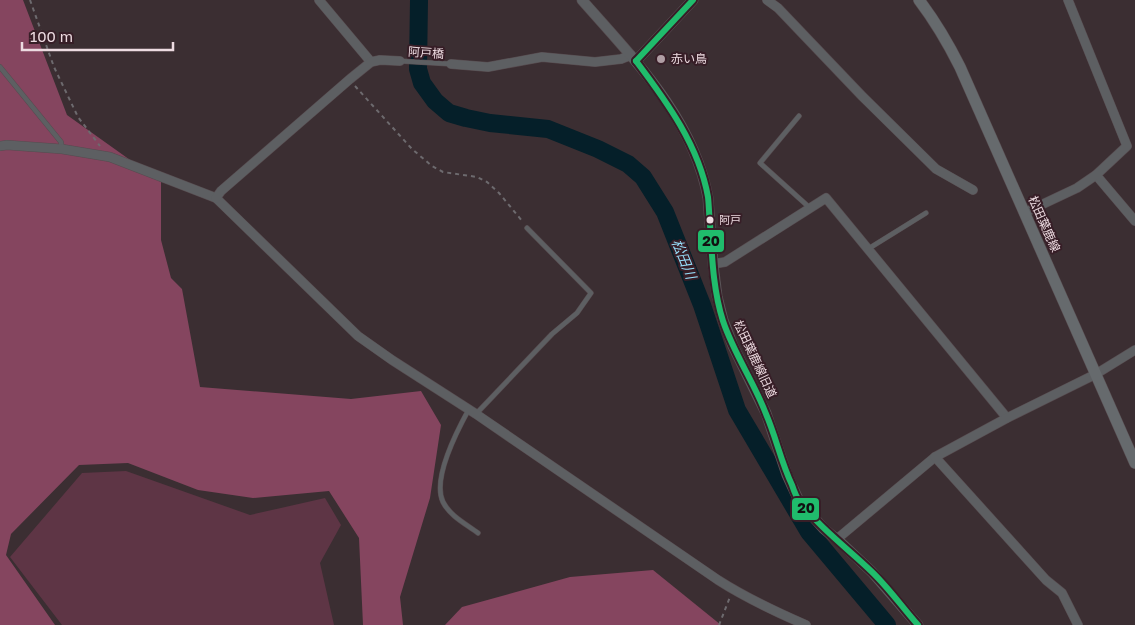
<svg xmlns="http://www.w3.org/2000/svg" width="1135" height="625" font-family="'Golos Text','Noto Sans JP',sans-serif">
	<rect width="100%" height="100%" fill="#3b2e32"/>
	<polygon fill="#5e3545" points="126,471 250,515 325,498 341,525 320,563 334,625 62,625 10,557 82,473"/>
	<g fill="#85455f">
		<polygon points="0,0 23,0 67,115 161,182 161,240 171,278 182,289 200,387 351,399 421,391 441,425 430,498 400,597 403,625 363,625 359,538 329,491 253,498 198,490 128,463 79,465 11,534 6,555 55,625 0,625"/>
		<polygon points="653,570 721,625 445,625 462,607 570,577"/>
	</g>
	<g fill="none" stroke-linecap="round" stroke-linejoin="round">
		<polyline stroke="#051f29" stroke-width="18" points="419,0 418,69 422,83 435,101 449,113 466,118 490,123 548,129 598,149 628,164 643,177 665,212 702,305 737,410 809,532 887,625"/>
		<g stroke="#574b4f" stroke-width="5.5">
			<g id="service">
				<polyline points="400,61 451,64"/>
				<polyline points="0,67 61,142 62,149"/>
				<polyline points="799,116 760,163 810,208"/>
				<polyline points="868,249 926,213"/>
				<path d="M469,409C458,429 432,479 443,502C450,516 466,524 478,533"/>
				<polyline points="476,414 552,334 577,313 591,293 527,228"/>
			</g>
		</g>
		<g stroke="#574b4f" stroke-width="10">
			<g id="minor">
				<polyline points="319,0 371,62"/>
				<polyline points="767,0 778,8 862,96 936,169 973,190"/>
				<polyline points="451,64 488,67 542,57 595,62 621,59 631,55"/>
				<path d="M0,146L7,145L62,149L110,157L216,198L358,336L392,360L476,414L718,580C746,598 776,612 806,625"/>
				<polyline points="1096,175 1135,221"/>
				<polyline points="216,198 221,191 350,79 371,62 380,60 400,61"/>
				<polyline points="1024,213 1077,188 1096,175 1127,146 1068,0"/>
				<polyline points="713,264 725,262 826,198 1007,418"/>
				<polyline points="837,539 935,457"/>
				<polyline points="1078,625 1062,593 1046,580 935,457 1007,418 1096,374 1135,350"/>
			</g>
		</g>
		<g stroke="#574b4f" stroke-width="11">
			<g id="tertiary">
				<path d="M582,0C633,58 694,119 708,198L713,264L717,296L723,320L733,346L766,413L787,475L799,501L824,529L839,541L872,572L918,625"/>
				<polyline points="636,61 693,0"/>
			</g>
		</g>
		<g stroke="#574b4f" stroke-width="12">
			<path id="secondary" d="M919,0C935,21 948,43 960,67L1135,463"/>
		</g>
		<g stroke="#6d6a6e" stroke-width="2" stroke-dasharray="4 4" stroke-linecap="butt">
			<polyline points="30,0 54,67 78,117 100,146"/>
			<polyline points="355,86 412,149 432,166 443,172 477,177 487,182 499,193 523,222"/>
			<polyline points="719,625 730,597"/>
		</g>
		<use href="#service" stroke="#5d5f62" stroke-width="4.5"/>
		<use href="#minor" stroke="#5d5f62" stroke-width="9"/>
		<use href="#tertiary" stroke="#5d5f62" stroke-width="10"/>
		<use href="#secondary" stroke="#666a6d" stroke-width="11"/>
		<g stroke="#371e27" stroke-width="10">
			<g id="bus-1">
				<path d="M636,61C667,102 699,146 708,197C709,206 709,215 710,224C712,256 713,290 723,321C734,354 754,382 766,414C776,437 781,462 792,485C794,491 796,497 800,502C820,528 847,548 871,571C888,587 902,607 918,625"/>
				<polyline points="636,61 693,0"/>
			</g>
		</g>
		<use href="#bus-1" stroke="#20bc6c" stroke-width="6"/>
	</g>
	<circle fill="#af9ea4" stroke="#371e27" stroke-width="2" cx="661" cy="59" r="5"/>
	<circle fill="#eddbe1" stroke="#371e27" stroke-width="2" cx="710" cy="220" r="4.5"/>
	<g text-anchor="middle" stroke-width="4" stroke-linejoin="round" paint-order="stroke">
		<g font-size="11" fill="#eddbe1" stroke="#371e27" text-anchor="start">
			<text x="719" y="224">阿戸</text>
		</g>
		<g font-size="12" fill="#eddbe1" stroke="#371e27">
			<text transform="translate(426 53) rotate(4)" y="4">阿戸橋</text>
			<text transform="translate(1044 224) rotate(66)" y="4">松田葉鹿線</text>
			<text transform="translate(755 359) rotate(65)" y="4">松田葉鹿線旧道</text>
		</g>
		<g font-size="12" fill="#eddbe1" stroke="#371e27" text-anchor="start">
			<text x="671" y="63">赤い鳥</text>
		</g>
		<g font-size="14" font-style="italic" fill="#96dcf8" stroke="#371e27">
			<text transform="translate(684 259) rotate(68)" y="5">松田川</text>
		</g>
	</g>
	<g stroke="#371e27" stroke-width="2">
		<rect x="697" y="229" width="28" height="24" rx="5" fill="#20bc6c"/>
		<rect x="791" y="497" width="29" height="24" rx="5" fill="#20bc6c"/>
	</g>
	<g font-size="14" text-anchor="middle" font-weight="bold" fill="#111">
		<text x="711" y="246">20</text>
		<text x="806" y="513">20</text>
	</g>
	<path d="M22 42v8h151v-8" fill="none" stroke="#eddbe1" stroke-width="2.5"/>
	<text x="30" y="42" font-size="15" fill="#eddbe1" stroke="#371e27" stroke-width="4" paint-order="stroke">100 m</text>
</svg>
